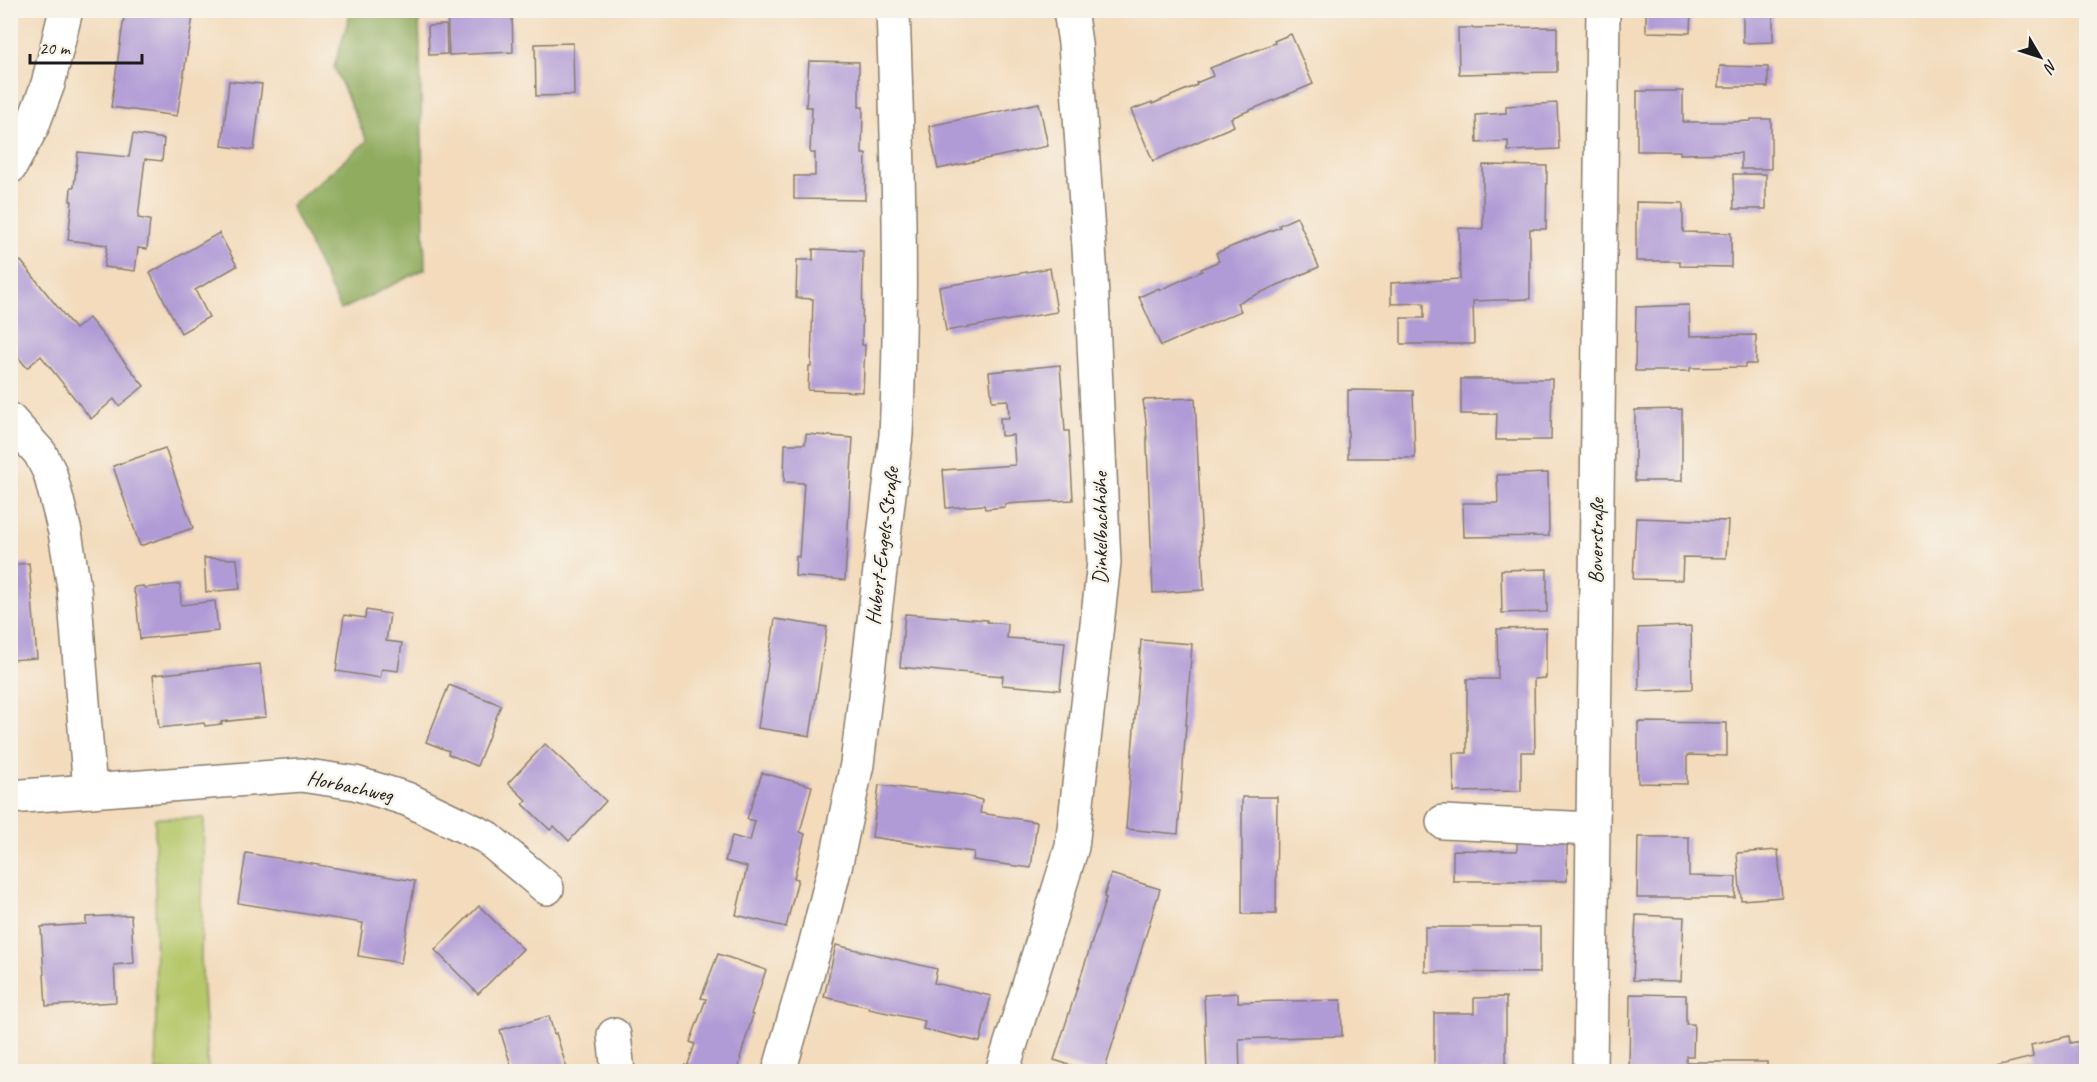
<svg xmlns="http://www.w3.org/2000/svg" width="2097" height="1082" font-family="Caveat,sans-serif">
	<rect width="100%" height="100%" fill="#f7f3e8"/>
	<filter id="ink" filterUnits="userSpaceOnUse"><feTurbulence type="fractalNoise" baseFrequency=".0167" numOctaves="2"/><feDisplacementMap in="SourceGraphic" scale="12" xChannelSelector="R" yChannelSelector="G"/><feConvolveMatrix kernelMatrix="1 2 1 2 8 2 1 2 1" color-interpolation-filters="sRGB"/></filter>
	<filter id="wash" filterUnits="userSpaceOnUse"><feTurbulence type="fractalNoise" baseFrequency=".008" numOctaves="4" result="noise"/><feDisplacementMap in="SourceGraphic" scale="24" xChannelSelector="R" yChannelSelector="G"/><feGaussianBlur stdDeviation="1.35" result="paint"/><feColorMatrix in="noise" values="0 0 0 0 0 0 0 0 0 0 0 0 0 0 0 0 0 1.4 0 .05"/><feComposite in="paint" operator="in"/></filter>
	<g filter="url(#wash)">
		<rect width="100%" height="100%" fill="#f3dbbc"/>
		<polygon fill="#b6c76a" stroke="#697243" stroke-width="1.5" points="155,818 204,818 201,958 208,1071 156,1071"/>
		<polygon fill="#90ac5e" stroke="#56643d" stroke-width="1.5" points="351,11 419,11 425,269 341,310 291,206 367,141 334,67"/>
		<g id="blocks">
			<g fill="#b19bd6">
				<polygon points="125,10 194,10 177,116 111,107"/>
				<polygon points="447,10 512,10 513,52 449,55"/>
				<polygon points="1646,10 1691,10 1690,33 1646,32"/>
				<polygon points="1773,12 1773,42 1743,43 1743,13"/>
				<polygon points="446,25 447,54 429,55 428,26"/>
				<polygon points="1557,27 1557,72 1459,74 1458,28"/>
				<polygon points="1291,34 1313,84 1231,118 1234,126 1153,161 1131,110 1152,102 1152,104 1197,85 1196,83 1213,76 1210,68 1275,43 1274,41"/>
				<polygon points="573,43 574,95 536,96 535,44"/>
				<polygon points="809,61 859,62 859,107 863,107 862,154 866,154 865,200 794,199 794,176 815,176 815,153 810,153 812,107 806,107"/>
				<polygon points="1720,66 1768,67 1768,87 1719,87"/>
				<polygon points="229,81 262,84 254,150 222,146"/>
				<polygon points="1637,91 1683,91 1683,122 1730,122 1751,121 1751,119 1771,119 1771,169 1741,169 1741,153 1680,154 1680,151 1637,151"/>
				<polygon points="1039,103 1048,146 938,169 929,126"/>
				<polygon points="1557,103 1559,149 1508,151 1508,141 1477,143 1476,115 1506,113 1506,106"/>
				<polygon points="133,134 164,139 162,161 145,159 138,218 150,220 147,249 138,248 135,271 104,267 107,245 68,240 72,201 70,201 71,187 74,187 78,152 129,157"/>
				<polygon points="1483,165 1547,166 1546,229 1530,229 1530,299 1473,301 1474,344 1401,344 1401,318 1424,318 1424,303 1391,304 1391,283 1460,279 1459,228 1483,229"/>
				<polygon points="1733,174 1766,174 1766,209 1734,209"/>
				<polygon points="1636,202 1683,203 1683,232 1731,233 1731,267 1680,266 1680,261 1636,261"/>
				<polygon points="1297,217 1319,267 1237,303 1241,311 1161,346 1139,297 1159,288 1160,290 1202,271 1201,269 1219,261 1216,253 1280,227 1279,225"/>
				<polygon points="219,233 237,266 195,290 209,317 181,333 150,273"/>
				<polygon points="813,249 863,251 862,345 865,345 863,392 808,390 809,366 811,366 813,299 796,298 797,260 813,260"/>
				<polygon points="21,261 75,329 89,318 144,386 119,406 114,399 91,419 41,356 27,368 10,347 10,270"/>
				<polygon points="1050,268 1057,312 946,331 939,287"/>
				<polygon points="1689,305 1690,336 1756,335 1756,364 1745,364 1745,367 1690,368 1690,371 1635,371 1636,307"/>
				<polygon points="1060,365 1065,431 1069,431 1073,500 1005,504 1005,507 985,509 984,505 946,508 943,470 1015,465 1013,435 1001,436 1000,418 1009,418 1008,400 992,401 989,372"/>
				<polygon points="1461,379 1552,379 1551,440 1496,440 1497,414 1461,414"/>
				<polygon points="1348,390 1413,391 1415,458 1348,458"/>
				<polygon points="1195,398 1204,590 1153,593 1146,421 1143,400"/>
				<polygon points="1682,409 1682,481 1635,481 1635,410"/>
				<polygon points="806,434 853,438 845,580 795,576 796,556 799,557 804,483 784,482 785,444 805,444"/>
				<polygon points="165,448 193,528 140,546 113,466"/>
				<polygon points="1548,473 1549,536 1464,537 1463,503 1498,503 1497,475"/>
				<polygon points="1636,518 1728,521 1726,558 1683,557 1682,580 1633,579"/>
				<polygon points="204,558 237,559 240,589 206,592"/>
				<polygon points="29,563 37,658 10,660 10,565"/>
				<polygon points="1547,569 1547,612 1502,613 1501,570"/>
				<polygon points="180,584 181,605 215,601 218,631 140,639 136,598 133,589 135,587 143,586 145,588"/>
				<polygon points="366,610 390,614 386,641 402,643 398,671 382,669 380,678 336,671 344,615 365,618"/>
				<polygon points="905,614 987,620 987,622 1008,624 1007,638 1065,642 1060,690 1002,685 1003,676 958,672 958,673 900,667"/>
				<polygon points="775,619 827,627 810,736 758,728"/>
				<polygon points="1691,626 1692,689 1639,691 1638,628"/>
				<polygon points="1546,628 1546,678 1534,679 1535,752 1521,752 1521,791 1454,792 1453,753 1467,753 1467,679 1498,679 1497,629"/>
				<polygon points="1141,640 1192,644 1178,834 1126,829"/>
				<polygon points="260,664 266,717 221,722 222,724 205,726 204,723 159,728 153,675"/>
				<polygon points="449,685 501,705 477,766 448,754 449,751 426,742"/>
				<polygon points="1638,722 1727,723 1727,756 1687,755 1687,784 1638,783"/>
				<polygon points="545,744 606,801 569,841 554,826 550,830 523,804 527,801 508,783"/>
				<polygon points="762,773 812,786 800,832 805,834 794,878 798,879 786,927 736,915 747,867 725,861 732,836 750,841 755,821 747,819"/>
				<polygon points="879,785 961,795 982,800 980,813 1037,822 1031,868 973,860 974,852 917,845 917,844 872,837"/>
				<polygon points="1242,797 1277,797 1276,914 1242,914"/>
				<polygon points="1638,837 1689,837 1689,876 1736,877 1735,898 1637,898"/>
				<polygon points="1517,839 1567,840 1567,881 1453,881 1453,850 1517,851"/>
				<polygon points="1778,850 1782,897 1741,900 1737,853"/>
				<polygon points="246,853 415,881 401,963 358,956 363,923 238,903"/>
				<polygon points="1111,874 1160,889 1104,1072 1092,1072 1054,1060 1106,898 1104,897"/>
				<polygon points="479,906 523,949 478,994 435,950"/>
				<polygon points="131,915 134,963 114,965 116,1002 46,1006 41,927 86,924 86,917"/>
				<polygon points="1636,915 1684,917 1681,981 1633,980"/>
				<polygon points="1425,927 1540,927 1540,973 1425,972"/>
				<polygon points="836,945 937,969 934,983 991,996 980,1042 923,1029 925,1021 869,1009 869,1007 824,997"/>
				<polygon points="718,954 766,970 751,1014 753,1015 740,1058 741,1059 737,1072 683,1072 685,1065 687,1067 695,1044 690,1042 706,999 701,998"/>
				<polygon points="1238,993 1238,1002 1341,1000 1342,1036 1239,1039 1240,1072 1207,1072 1204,995"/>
				<polygon points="1630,994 1686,995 1686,1024 1694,1024 1693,1056 1686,1056 1686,1062 1767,1062 1767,1072 1629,1072"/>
				<polygon points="1506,997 1506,1072 1434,1072 1434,1013 1474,1013 1474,998"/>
				<polygon points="549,1016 554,1034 556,1033 568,1072 513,1072 500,1030"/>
				<polygon points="2069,1036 2070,1043 2086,1040 2086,1072 1980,1072 1980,1070 2033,1057 2031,1045"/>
			</g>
		</g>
	</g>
	<g filter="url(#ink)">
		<use href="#blocks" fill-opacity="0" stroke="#887c6c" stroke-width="1.5"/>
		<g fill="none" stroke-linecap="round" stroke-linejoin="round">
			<g stroke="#887c6c" stroke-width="36">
				<g id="minor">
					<polyline points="10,167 32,127 48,84 66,10"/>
					<polyline points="10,420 40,453 50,473 65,532 74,588 90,791"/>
					<polyline points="10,797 301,775 355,783 407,799 486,837 547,888"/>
					<polyline points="1443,822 1593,829"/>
					<polyline points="614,1035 618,1072"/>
					<path d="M779,1072L815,946L836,863L857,764L896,435C903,294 898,152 893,10"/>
					<polyline points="1002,1072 1072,847 1104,562 1091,277 1075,43 1070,10"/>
					<polyline points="1590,1072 1603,10"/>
				</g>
			</g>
			<use href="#minor" stroke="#fff" stroke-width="33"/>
		</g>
	</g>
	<g text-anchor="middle" stroke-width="5" stroke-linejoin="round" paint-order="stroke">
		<g font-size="21" fill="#1c1c1c" stroke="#f7f3e8">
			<text transform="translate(1100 528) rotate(-90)" y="7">Dinkelbachhöhe</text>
			<text transform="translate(1596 541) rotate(-89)" y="7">Boverstraße</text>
			<text transform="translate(882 546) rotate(-83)" y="7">Hubert-Engels-Straße</text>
			<text transform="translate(350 786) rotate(12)" y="7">Horbachweg</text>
		</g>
	</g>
	<rect width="2097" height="1082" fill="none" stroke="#f7f3e8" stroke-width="36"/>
	<g transform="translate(2040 57) rotate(129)" stroke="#f7f3e8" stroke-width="4.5" paint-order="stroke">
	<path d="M0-4.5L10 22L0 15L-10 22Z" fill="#1c1c1c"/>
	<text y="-9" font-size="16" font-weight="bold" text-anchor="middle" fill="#1c1c1c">N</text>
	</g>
	<path d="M30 54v9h112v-9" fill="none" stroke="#1c1c1c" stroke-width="3"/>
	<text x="39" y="54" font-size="18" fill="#1c1c1c" stroke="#f7f3e8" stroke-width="4.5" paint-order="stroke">20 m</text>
</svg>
